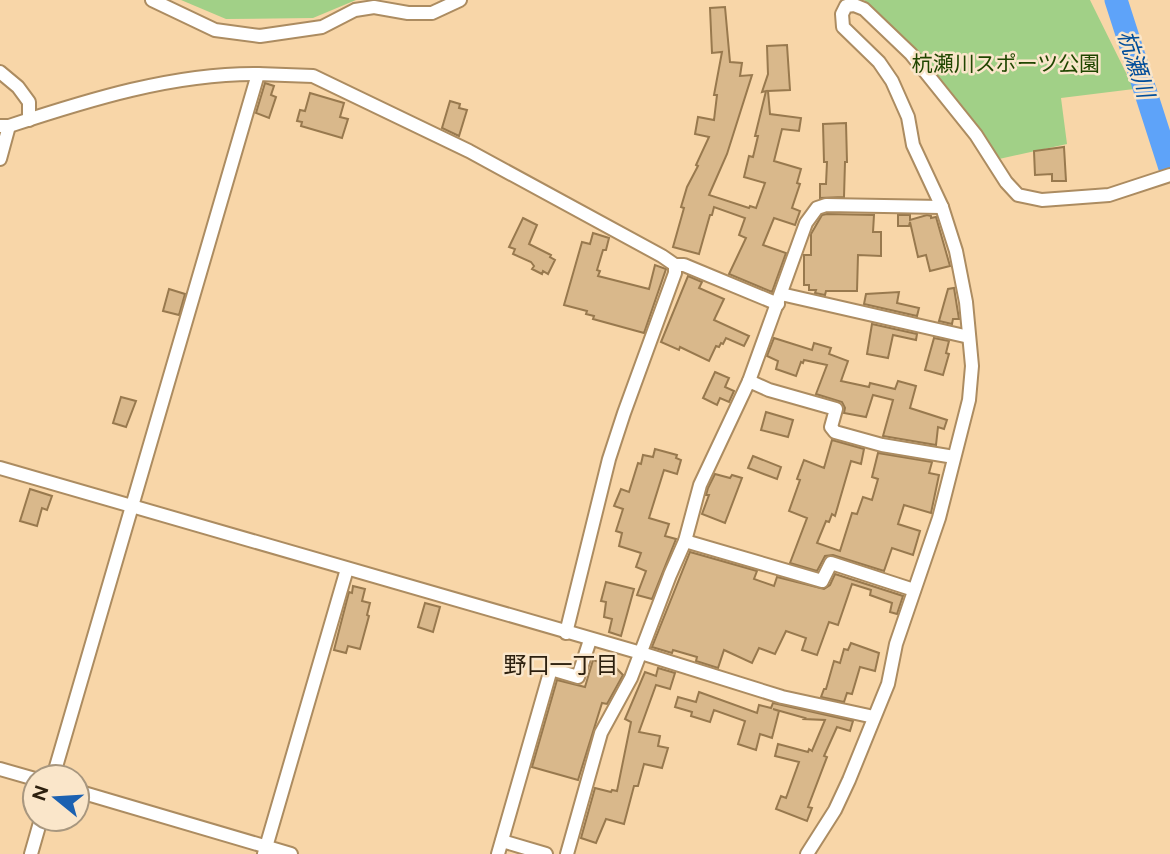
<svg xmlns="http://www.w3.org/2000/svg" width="1170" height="854" font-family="Figtree,'Noto Sans JP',sans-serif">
	<rect width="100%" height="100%" fill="#f8d6a8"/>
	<g fill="#a1d087">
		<polygon points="181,0 356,0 313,18 226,19"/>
		<polygon points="864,0 1090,0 1134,89 1061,98 1067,144 999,159 921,57"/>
	</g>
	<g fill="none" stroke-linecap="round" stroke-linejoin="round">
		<polyline stroke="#5ea3f9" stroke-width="23" points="1116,0 1170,168"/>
	</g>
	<g fill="#d9b88b" stroke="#98794e" stroke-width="2">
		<polygon points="725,7 730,62 742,63 740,76 752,75 727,154 709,195 749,208 750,206 756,208 765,183 744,177 749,156 753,157 758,136 755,136 766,91 762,92 768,74 767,46 787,45 790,90 768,91 770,114 801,118 799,131 782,129 774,161 801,169 797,183 800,184 792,208 800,211 795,225 774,218 763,245 786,253 772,292 729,274 746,238 739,235 745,218 714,207 712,215 710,215 699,254 673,247 684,208 681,207 687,187 698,166 696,165 709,137 695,134 698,117 714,120 717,95 714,95 722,52 712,53 710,8"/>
		<polygon points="265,83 274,86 271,95 276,97 269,118 256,113"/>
		<polygon points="310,93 344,103 340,117 348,119 342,138 301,126 302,122 297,121 300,110 305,111"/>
		<polygon points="450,101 460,104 459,108 467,110 459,136 442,128"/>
		<polygon points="846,123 847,162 845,162 844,197 820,198 820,184 826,184 827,162 824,162 823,124"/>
		<polygon points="1064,147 1066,181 1052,181 1052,174 1035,175 1034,151"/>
		<polygon points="827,214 874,215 873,232 881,232 881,256 858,255 857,291 826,291 825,295 815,293 816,290 809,290 809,285 804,285 804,255 811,255 811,234 822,215"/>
		<polygon points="898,215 910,215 910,220 927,215 931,216 931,218 936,217 950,266 930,271 926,255 918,257 910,222 909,226 898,226"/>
		<polygon points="523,218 537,225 529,244 551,255 550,257 555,260 548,274 543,271 542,274 532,269 534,266 531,262 513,254 515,249 509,247"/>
		<polygon points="593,233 609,238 606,250 603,250 597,270 600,271 598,276 649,289 655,265 666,269 644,333 593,319 594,316 586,314 587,311 564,305 582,242 590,244"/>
		<polygon points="688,276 702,282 699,288 724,299 714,320 749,336 744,346 726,338 723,344 721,343 719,347 716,346 709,361 680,347 679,350 661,342"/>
		<polygon points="954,288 959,319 953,319 952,324 939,321 948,289"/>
		<polygon points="169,289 185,294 179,315 163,311"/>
		<polygon points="899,292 897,303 919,308 917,316 864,304 866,294"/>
		<polygon points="872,324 917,334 916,340 893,335 888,358 867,354"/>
		<polygon points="774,338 812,350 814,343 831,348 829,354 848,361 841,381 869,387 870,383 895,389 898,381 916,386 910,408 947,420 944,429 938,427 936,445 883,436 893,400 873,395 866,417 844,413 845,408 842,402 816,394 827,365 804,360 803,363 801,362 796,376 776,369 778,361 767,356"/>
		<polygon points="934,338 949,341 946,353 949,354 943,375 925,370"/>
		<polygon points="715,372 729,378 725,387 734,391 729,402 720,398 717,405 703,398"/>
		<polygon points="121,397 136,401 126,427 113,423"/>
		<polygon points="766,412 793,420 788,437 761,430"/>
		<polygon points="832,440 864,449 861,464 851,461 835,516 832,514 829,522 826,521 817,543 840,551 852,513 857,514 863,497 872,500 878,479 872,477 878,453 932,462 929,473 939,475 931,513 904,505 898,524 920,531 913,555 892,548 884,571 833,555 825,556 817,571 790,563 807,518 789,511 800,480 797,479 804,460 824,468"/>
		<polygon points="655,449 677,455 676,458 681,460 677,474 664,470 649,518 669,524 665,536 676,539 652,599 637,595 646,571 636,567 641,553 619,546 622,533 616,531 623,509 614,506 621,489 629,492 638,463 641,464 643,455 653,457"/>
		<polygon points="753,456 781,467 777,479 748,468"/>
		<polygon points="715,474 730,478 732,475 742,478 725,523 702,514 709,495 706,495 708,488"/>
		<polygon points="30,489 52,496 47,510 42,508 37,526 20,521"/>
		<polygon points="690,552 757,571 754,579 774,586 777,577 824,589 830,585 835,574 903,596 897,614 890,612 892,603 870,595 871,590 852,584 838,625 829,622 817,655 802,650 806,638 786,631 775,654 759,648 752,663 724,650 718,668 696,661 697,657 673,650 672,653 652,647"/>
		<polygon points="606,582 634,589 621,636 609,632 612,619 604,617 606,602 601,601"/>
		<polygon points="353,586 365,589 362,601 370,603 367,615 369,616 360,649 348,646 346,653 334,650 349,592 352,593"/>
		<polygon points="425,603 440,607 433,632 418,627"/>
		<polygon points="851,643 879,653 875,671 860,667 852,694 847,693 844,702 821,697 824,689 826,689 834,661 840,663 844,649 848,650"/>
		<polygon points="593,660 615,667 623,675 607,704 602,703 578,780 532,767 557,680 585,687"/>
		<polygon points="658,668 675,673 670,689 656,685 639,732 660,736 658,746 668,748 662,768 644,764 638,786 634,786 624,824 606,819 596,843 581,838 595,788 611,792 612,790 617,791 631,722 625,719 645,672 656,676"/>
		<polygon points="699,692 757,713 759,705 771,708 773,703 853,721 850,731 837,727 824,756 827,757 808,807 812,808 807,821 776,809 781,796 786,798 799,762 775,756 778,744 808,752 809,749 812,751 825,720 804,719 805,718 773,709 779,711 772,738 760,734 756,750 738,744 745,721 714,710 710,722 691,716 692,712 675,707 678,697 696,702"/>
	</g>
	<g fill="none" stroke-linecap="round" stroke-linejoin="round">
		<g stroke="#ac8c61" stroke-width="16">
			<g id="street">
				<polyline points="152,0 215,30 260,36 322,27 355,10 374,7 408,13 432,13 460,0"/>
				<polyline points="0,72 18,87 29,102 29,120"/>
				<path d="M0,126H9C88,100 174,73 258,74"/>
				<polyline points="0,159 9,126"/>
				<polyline points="675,265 684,265 778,304"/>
				<polyline points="781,294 969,337"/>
				<polyline points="749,381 769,390 836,409 831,427 835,432 882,445 954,457"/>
				<polyline points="0,468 641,653 782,697 874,717"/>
				<polyline points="685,541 822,581 831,563 914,590"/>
				<polyline points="0,769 35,779"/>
				<polyline points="53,777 258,74 313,76 469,151 662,256 675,265 675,273 624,413 609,459 566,633"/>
				<polyline points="77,791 291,854"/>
				<polyline points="502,841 546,854"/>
				<polyline points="31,854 41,819"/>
				<polyline points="264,854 347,569"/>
				<polyline points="498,854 551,669 578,677 590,640"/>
				<polyline points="567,854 601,733 631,678 670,575 685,541 700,485 749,381 806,223 817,208 826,205 942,207"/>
				<polyline points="807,854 835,810 849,780 888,684 896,644 939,518 969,400 972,366 966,302 956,251 942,207 913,145 908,117 892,81 879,62 843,27 842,14 846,6 854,5 864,9 911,54 976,135 1006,182 1018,195 1042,200 1109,195 1170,175"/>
			</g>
		</g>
		<use href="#street" stroke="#fff" stroke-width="12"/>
	</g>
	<g text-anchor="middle" stroke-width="5" stroke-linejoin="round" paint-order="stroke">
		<g font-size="21" fill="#204600" stroke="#fae6ca">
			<text x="1006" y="71">杭瀬川スポーツ公園</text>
		</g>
		<g font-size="23" font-style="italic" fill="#024e9a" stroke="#fae6ca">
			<text transform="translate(1136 64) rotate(72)" y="8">杭瀬川</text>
		</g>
		<g font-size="23" fill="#2d200f" stroke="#fae6ca">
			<text x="561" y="673">野口一丁目</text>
		</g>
	</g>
	<g transform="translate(56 798) rotate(288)"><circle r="33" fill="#fae6ca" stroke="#a8977f" stroke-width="2"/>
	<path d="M0-5L12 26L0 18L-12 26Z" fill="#1b61b1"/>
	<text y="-10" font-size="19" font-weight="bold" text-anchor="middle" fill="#2d200f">N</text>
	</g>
</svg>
